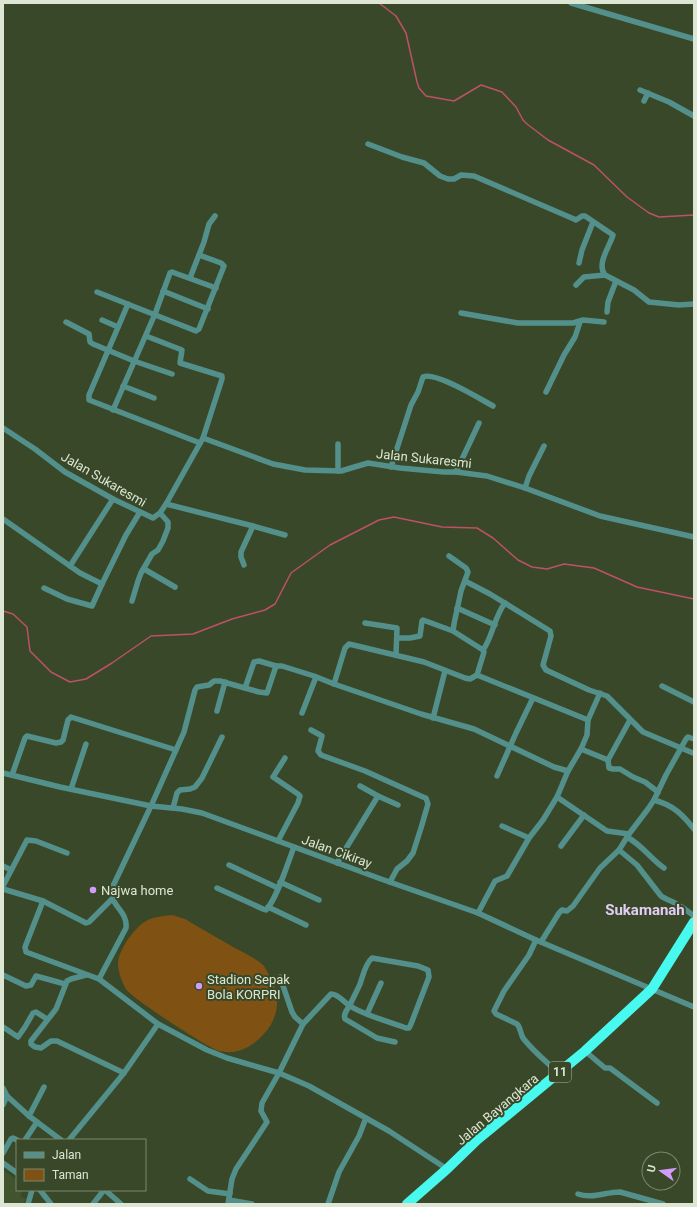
<svg xmlns="http://www.w3.org/2000/svg" width="697" height="1207" font-family="Roboto,sans-serif">
	<rect width="100%" height="100%" fill="#394828"/>
	<polygon fill="#41542d" points="3,1170 17,1180 17,1190 23,1190 20,1196 26,1199 23,1204 3,1204"/>
	<path fill="#7f5214" d="M172,915L185,919C201,929 218,938 235,948C244,953 255,958 263,965C266,968 267,972 269,975C282,997 279,1019 262,1036C250,1048 236,1055 219,1051C208,1048 130,997 126,989C122,982 118,972 118,963C119,950 133,930 143,923C151,917 162,916 172,915Z"/>
	<g fill="none" stroke-linecap="round" stroke-linejoin="round">
		<g stroke="#bd5167" stroke-width="1.5">
			<polyline points="379,3 396,16 406,33 417,82 419,88 426,96 454,101 481,85 502,92 516,107 523,120 527,124 548,140 594,165 627,197 649,213 659,217 694,215"/>
			<polyline points="3,611 13,614 27,627 30,651 51,672 70,682 86,679 112,663 151,636 193,634 232,619 265,610 275,604 291,573 330,545 379,520 394,517 442,527 477,528 493,538 518,560 532,567 547,569 564,564 594,568 637,587 694,599"/>
		</g>
		<g stroke="#54908b" stroke-width="5.5">
			<polyline points="571,3 694,39"/>
			<polyline points="640,90 669,102 694,116"/>
			<polyline points="644,101 648,93"/>
			<path d="M368,144L402,157L424,163L440,176L448,179H454L461,175L474,176L574,219L576,220L582,216H585L613,235C610,246 596,264 605,275L634,290L649,302L679,305L694,304"/>
			<polyline points="579,263 582,250 593,222"/>
			<polyline points="190,278 204,242 209,224 215,216"/>
			<polyline points="576,285 584,277 605,275"/>
			<polyline points="163,291 208,309"/>
			<polyline points="97,292 196,331 199,329 224,266 221,263 199,255"/>
			<polyline points="128,304 89,395 89,400 200,443"/>
			<polyline points="607,312 608,302 616,281"/>
			<polyline points="461,313 518,323 573,323 583,320 604,322"/>
			<polyline points="102,320 118,327"/>
			<polyline points="66,322 89,334 90,342 93,344 134,361 172,374"/>
			<polyline points="146,336 182,350 180,363 222,376 222,379 203,438"/>
			<polyline points="123,386 154,398"/>
			<polyline points="546,392 564,355 575,337 580,322"/>
			<polyline points="113,410 155,314 170,273 172,272 216,288"/>
			<polyline points="3,428 35,449 65,472 113,499 153,518 160,513 166,504 203,438 273,464 305,470 341,471 368,463 400,468 444,472 456,472 487,476 525,488 600,516 694,537"/>
			<path d="M391,467L411,405L418,392L423,377C435,371 480,399 493,406"/>
			<polyline points="338,471 338,444"/>
			<polyline points="456,472 479,423"/>
			<polyline points="525,488 529,476 544,446"/>
			<polyline points="166,504 253,526 285,535"/>
			<polyline points="3,519 80,573 102,584 126,535 140,512"/>
			<polyline points="449,556 466,568 468,572 461,591 454,624 453,631 483,650"/>
			<polyline points="244,565 241,557 241,552 253,526"/>
			<polyline points="70,566 113,499"/>
			<polyline points="144,569 175,587"/>
			<polyline points="465,581 490,594 550,631 551,636 543,665 546,670 589,690 607,696 643,732 693,753"/>
			<polyline points="44,588 67,599 92,606 102,584"/>
			<polyline points="132,601 138,581 141,573 152,554 158,550 163,541 168,528 168,522 160,513"/>
			<path d="M505,603C494,617 493,636 483,650L484,652L477,675L588,720"/>
			<polyline points="457,608 495,625"/>
			<polyline points="365,623 397,628 396,655"/>
			<polyline points="397,638 410,638 420,636 422,621 423,620 453,631"/>
			<polyline points="334,684 345,648 349,644 424,662 465,678 470,679 477,675"/>
			<polyline points="662,686 694,702"/>
			<polyline points="245,688 254,662 259,661 276,666"/>
			<polyline points="217,711 225,682"/>
			<polyline points="302,713 316,677"/>
			<polyline points="433,718 445,671"/>
			<polyline points="311,730 322,736 318,751 321,755 365,771 423,797 426,798 428,804 421,828 413,853 407,861 397,869 390,882"/>
			<polyline points="581,749 587,735 588,720 600,693"/>
			<polyline points="608,760 609,768 613,769 620,769 633,777 645,782 658,792"/>
			<polyline points="3,773 60,787 151,806 182,809 202,813 381,879 478,913 536,940 694,1007"/>
			<polyline points="12,775 25,738 27,736 56,743 61,742 63,740 68,720 71,717 176,750"/>
			<polyline points="497,776 516,733 533,698"/>
			<polyline points="360,786 378,796 398,805"/>
			<polyline points="71,789 86,744"/>
			<polyline points="557,797 607,831 629,834"/>
			<path d="M654,800C673,805 682,814 694,829"/>
			<polyline points="173,808 177,793 180,790 190,789 195,787 202,778 222,737"/>
			<polyline points="502,826 529,838"/>
			<path d="M627,837C643,846 650,858 664,868"/>
			<polyline points="278,841 298,803 300,796 298,794 273,777 285,758"/>
			<polyline points="561,846 584,815"/>
			<path d="M619,850L637,865L661,896C665,899 669,900 673,902C681,906 688,911 694,916"/>
			<polyline points="337,863 378,796"/>
			<polyline points="229,865 278,888"/>
			<polyline points="3,866 11,870"/>
			<polyline points="280,882 319,900"/>
			<polyline points="3,886 27,840 36,841 67,853"/>
			<path d="M217,888L263,909L266,910C277,899 288,862 294,847"/>
			<polyline points="3,889 43,901 86,923 89,922 112,899"/>
			<polyline points="43,901 25,947 26,952 99,979"/>
			<polyline points="268,907 306,925"/>
			<polyline points="478,913 495,881 507,876 529,838 543,820 557,797 568,771"/>
			<path d="M536,940L529,955L504,991L494,1011L496,1014L517,1024C521,1028 520,1033 523,1038C533,1051 546,1062 559,1073"/>
			<polyline points="541,942 559,913 562,910 567,911 573,906 600,868 619,850 629,834 648,809 654,800 666,775 686,739 688,737 694,739"/>
			<polyline points="3,975 26,986 31,985 36,976 65,984"/>
			<polyline points="86,975 71,979 67,981 56,1009 31,1041 31,1044 35,1047 41,1048 51,1041 57,1041 124,1073"/>
			<polyline points="280,977 292,1012 295,1017 303,1024"/>
			<polyline points="367,1014 381,983"/>
			<polyline points="3,1027 18,1037 25,1027 33,1013 36,1012 47,1019"/>
			<polyline points="585,1051 605,1068 610,1068 657,1103"/>
			<polyline points="44,1087 29,1116 61,1140"/>
			<polyline points="3,1088 7,1096 3,1105"/>
			<polyline points="7,1096 29,1116"/>
			<polyline points="25,1140 37,1122"/>
			<polyline points="69,1140 124,1073 158,1024"/>
			<polyline points="3,1153 11,1139 13,1138 17,1140"/>
			<polyline points="3,1163 17,1173"/>
			<path d="M447,1169L389,1131L309,1086L279,1073L227,1058L207,1050L158,1024L99,979L126,928C128,909 107,906 113,886L151,806L184,732L195,690L197,687L209,685L214,681H220L259,692L267,693L276,666H282L314,676L334,684L421,714L474,729L554,767L568,771L581,749L608,760L630,720"/>
			<polyline points="190,1179 208,1191 230,1194"/>
			<polyline points="40,1190 51,1204"/>
			<polyline points="105,1190 121,1204"/>
			<path d="M578,1194C592,1199 605,1192 620,1192L663,1204"/>
			<polyline points="229,1200 252,1204"/>
			<polyline points="28,1204 32,1190"/>
			<polyline points="93,1204 104,1190"/>
			<path d="M228,1204L232,1179L236,1169L267,1122L261,1111L262,1103L279,1073L303,1024L331,994C339,994 343,1002 350,1006C366,1016 388,1021 406,1028H409L411,1024L429,977L428,970L418,966L372,958C365,964 363,976 360,984C357,991 353,998 350,1005C347,1010 343,1014 345,1019L377,1038L395,1042"/>
			<polyline points="328,1204 339,1172 359,1136 366,1118"/>
		</g>
		<polyline stroke="#48f9f0" stroke-width="10" points="407,1204 447,1169 477,1140 585,1051 652,989 694,922"/>
	</g>
	<g fill="#d39cfc" stroke="#394828" stroke-width="1.5">
		<circle cx="93" cy="890" r="4"/>
		<circle cx="199" cy="986" r="4"/>
	</g>
	<g text-anchor="middle" stroke-width="4" stroke-linejoin="round" paint-order="stroke">
		<rect fill="#394828" stroke="#abb7a0" stroke-width="1" x="549" y="1062" width="22" height="20" rx="3"/>
		<g font-size="12" font-weight="bold" fill="#dce6d3">
			<text x="560" y="1076">11</text>
		</g>
		<g font-size="13" fill="#dce6d3" stroke="#394828">
			<text transform="translate(424 458) rotate(6)" y="5">Jalan Sukaresmi</text>
			<text transform="translate(104 479) rotate(30)" y="5">Jalan Sukaresmi</text>
			<text transform="translate(337 851) rotate(20)" y="5">Jalan Cikiray</text>
			<text transform="translate(497 1109) rotate(-40)" y="5">Jalan Bayangkara</text>
		</g>
		<g font-size="13" fill="#dce6d3" stroke="#394828" text-anchor="start">
			<text x="101" y="895">Najwa home</text>
			<text x="207" y="984">Stadion Sepak<tspan x="207" dy="15">Bola KORPRI</tspan></text>
		</g>
		<g font-size="15" font-weight="bold" fill="#e3cdf6" stroke="#394828">
			<text x="645" y="915">Sukamanah</text>
		</g>
	</g>
	<rect width="697" height="1207" fill="none" stroke="#dce6d3" stroke-width="8"/>
	<rect x="16" y="1139" width="130" height="52" fill="#394828" stroke="#7a876c"/>
	<rect x="24" y="1152" width="20" height="6" fill="#54908b" stroke="#7a876c"/>
	<text x="52" y="1159" font-size="12" fill="#dce6d3">Jalan</text>
	<rect x="24" y="1169" width="20" height="12" fill="#7f5214" stroke="#7a876c"/>
	<text x="52" y="1179" font-size="12" fill="#dce6d3">Taman</text>
	<g transform="translate(661 1171) rotate(284)"><circle r="19" fill="#394828" stroke="#7a876c"/>
	<path d="M0-3L7 15L0 10L-7 15Z" fill="#d39cfc"/>
	<text y="-6" font-size="11" font-weight="bold" text-anchor="middle" fill="#dce6d3">U</text>
	</g>
</svg>
